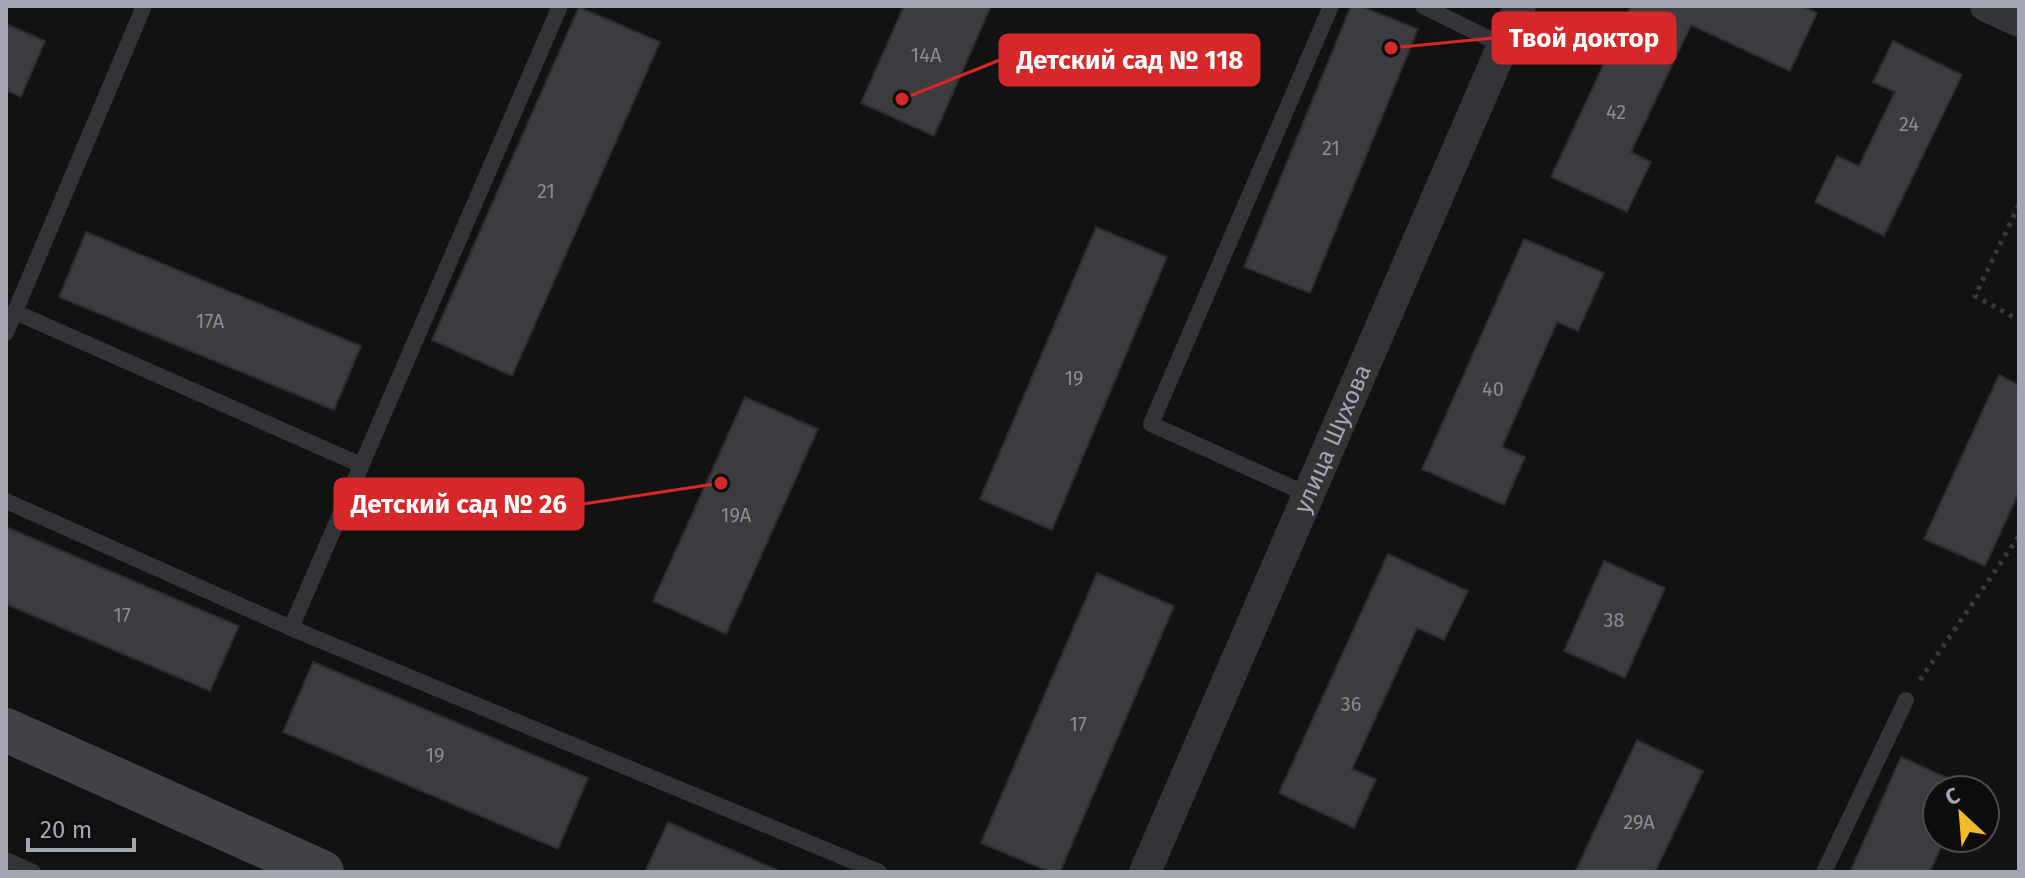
<svg xmlns="http://www.w3.org/2000/svg" width="2025" height="878" font-family="'Fira Sans',sans-serif">
	<rect width="100%" height="100%" fill="#121213"/>
	<g fill="#3c3c40" stroke="#2c2c2f" stroke-width="2">
		<polygon points="904,6 991,6 934,136 861,103"/>
		<polygon points="1351,6 1360,6 1418,29 1310,293 1244,267"/>
		<polygon points="1631,6 1802,6 1817,13 1790,71 1691,25 1631,152 1651,162 1627,212 1551,177"/>
		<polygon points="579,7 660,42 512,376 432,340"/>
		<polygon points="6,24 45,41 21,97 6,90"/>
		<polygon points="1893,41 1962,75 1884,236 1815,202 1837,156 1859,166 1895,92 1873,82"/>
		<polygon points="1096,227 1167,257 1052,530 980,499"/>
		<polygon points="86,232 361,346 334,410 59,297"/>
		<polygon points="1524,239 1604,273 1578,331 1557,322 1502,447 1525,457 1504,505 1422,469"/>
		<polygon points="1999,375 2019,385 2019,492 1985,566 1924,539"/>
		<polygon points="745,397 818,429 726,634 653,601"/>
		<polygon points="6,527 239,626 210,691 6,604"/>
		<polygon points="1388,554 1468,591 1444,640 1417,628 1352,769 1376,779 1354,828 1279,793"/>
		<polygon points="1604,561 1665,588 1625,678 1564,651"/>
		<polygon points="1097,573 1174,606 1060,872 1050,872 981,843"/>
		<polygon points="313,662 588,778 558,849 283,732"/>
		<polygon points="1637,740 1703,771 1655,872 1575,872"/>
		<polygon points="1901,757 1968,787 1937,790 1937,838 1945,838 1930,872 1850,872"/>
		<polygon points="668,822 702,837 782,872 645,872"/>
	</g>
	<g fill="none" stroke-linecap="round" stroke-linejoin="round">
		<g stroke="#393a3f" stroke-width="5" stroke-dasharray="4 6" stroke-linecap="butt">
			<polyline points="2019,205 1975,296 2019,320"/>
			<polyline points="1920,680 2019,536"/>
		</g>
		<g stroke="#333338" stroke-width="16">
			<polyline points="1423,6 1504,46"/>
			<polyline points="15,312 361,465"/>
			<polyline points="6,333 144,6"/>
			<polyline points="1311,496 1151,424 1331,6"/>
			<polyline points="6,501 291,628 879,872"/>
			<polyline points="291,628 560,6"/>
			<polyline points="6,860 33,872"/>
			<polyline points="1824,872 1906,700"/>
		</g>
		<g stroke="#333338" stroke-width="32">
			<polyline points="1986,6 2019,21"/>
			<path id="s1" d="M1145,872L1520,6"/>
		</g>
		<polyline stroke="#414248" stroke-width="44" points="6,730 322,872"/>
	</g>
	<g text-anchor="middle" stroke-width="6" stroke-linejoin="round" paint-order="stroke">
		<g font-size="20" fill="#898c97">
			<text x="926" y="62">14А</text>
			<text x="1616" y="119">42</text>
			<text x="1909" y="131">24</text>
			<text x="1331" y="155">21</text>
			<text x="546" y="198">21</text>
			<text x="210" y="328">17А</text>
			<text x="1074" y="385">19</text>
			<text x="1493" y="396">40</text>
			<text x="736" y="522">19А</text>
			<text x="122" y="622">17</text>
			<text x="1614" y="627">38</text>
			<text x="1351" y="711">36</text>
			<text x="1078" y="731">17</text>
			<text x="435" y="762">19</text>
			<text x="1639" y="829">29А</text>
		</g>
		<g font-size="24" fill="#a3a7b4" stroke="#0d0d0e">
			<text dy="8" stroke="none"><textPath href="#s1" startOffset="472">улица Шухова</textPath></text>
		</g>
	</g>
	<path fill="none" stroke="#d62828" stroke-width="3" d="M1391 48L1493 38M902 99L1000 60M721 483L583 504"/>
	<g fill="#d62828" stroke="#0d0d0e" stroke-width="3">
		<circle cx="1391" cy="48" r="8"/>
		<circle cx="902" cy="99" r="8"/>
		<circle cx="721" cy="483" r="8"/>
	</g>
	<g fill="#d62828" stroke="#d62828" stroke-width="3">
		<rect x="1493" y="13" width="182" height="50" rx="8"/>
		<rect x="1000" y="35" width="259" height="50" rx="8"/>
		<rect x="335" y="479" width="248" height="50" rx="8"/>
	</g>
	<g font-size="26" text-anchor="middle" font-weight="bold" fill="#fff">
		<text x="1584" y="47">Твой доктор</text>
		<text x="1130" y="69">Детский сад № 118</text>
		<text x="459" y="513">Детский сад № 26</text>
	</g>
	<rect width="2025" height="878" fill="none" stroke="#a3a7b4" stroke-width="16"/>
	<g transform="translate(1961 814) rotate(334)"><circle r="38" fill="#0d0d0e" stroke="#494b50" stroke-width="2"/>
	<path d="M0-6L14 30L0 20L-14 30Z" fill="#f3ba2a"/>
	<text y="-12" font-size="22" font-weight="bold" text-anchor="middle" fill="#a3a7b4">С</text>
	</g>
	<path d="M28 838v12h106v-12" fill="none" stroke="#a3a7b4" stroke-width="4"/>
	<text x="40" y="838" font-size="24" fill="#a3a7b4" stroke="#0d0d0e" stroke-width="6" paint-order="stroke">20 m</text>
</svg>
